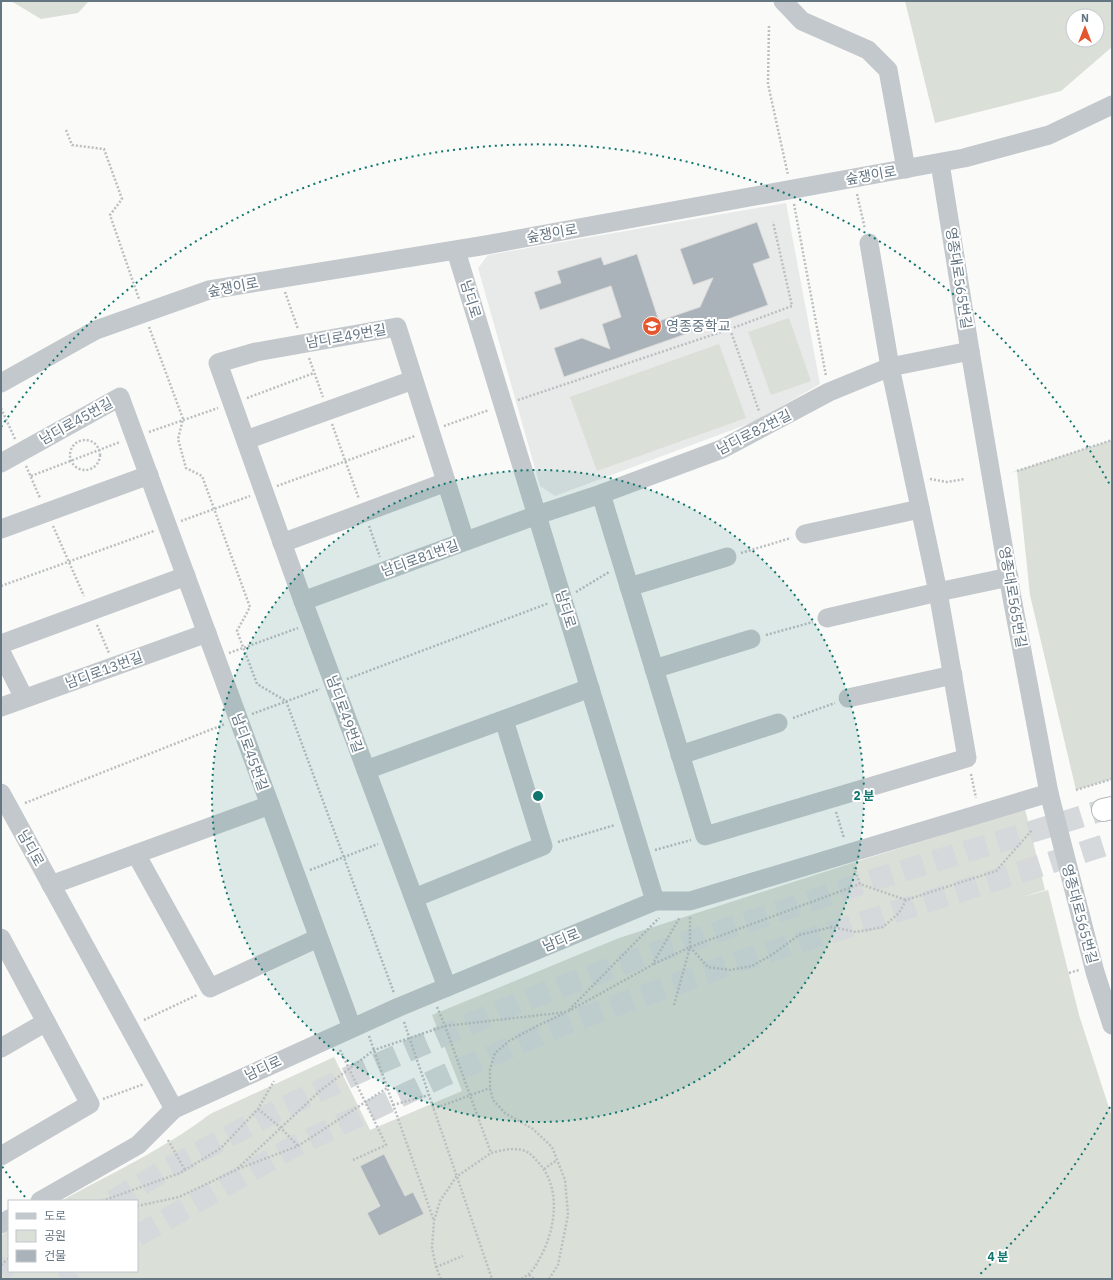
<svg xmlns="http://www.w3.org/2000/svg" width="1113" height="1280" font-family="'IBM Plex Sans','Noto Sans KR',sans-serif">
	<rect width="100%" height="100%" fill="#fafaf8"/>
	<polygon fill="#e8e9e9" points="786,203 820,384 756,421 555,496 540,486 478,268 488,255"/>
	<g fill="#dadfd7" fill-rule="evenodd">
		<polygon points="11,1 89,1 78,13 41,19"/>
		<path d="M905,1H1112V47L1061,91L935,123ZM1073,16H1097V40H1073Z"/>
		<polygon points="789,318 811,381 771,395 748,332"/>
		<polygon points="719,344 746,418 597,471 570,397"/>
		<polygon points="1112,440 1112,779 1076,790 1030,595 1017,471 1009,473"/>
		<path d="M1025,809L1045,890L1019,898L1048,890L1079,1015L1112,1117V1279H1V1235L9,1230V1271H137V1201H61C112,1173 164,1149 210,1114L334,1057L370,1130L462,1091L432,1015L619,938L852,863Z"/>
	</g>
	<g fill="#aab3b9" stroke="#dcdcda">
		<polygon points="757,222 770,258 753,264 768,305 564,377 554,348 582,338 610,349 602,324 621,317 611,286 540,310 534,292 561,283 557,271 601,257 604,265 637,254 659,321 700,307 713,278 693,285 680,249"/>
		<polygon points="384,1154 405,1196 413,1192 424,1214 379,1236 367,1213 380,1206 360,1166"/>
	</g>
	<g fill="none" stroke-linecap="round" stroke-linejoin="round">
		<g stroke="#d5d9db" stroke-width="22" stroke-dasharray="22 11" stroke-linecap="butt">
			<polyline points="113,1201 162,1172 280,1109 364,1070 520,1002 642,957 876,879 1103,810"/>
			<polyline points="137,1236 291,1148 441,1077 570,1022 734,963 1112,843"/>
			<polyline points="1,1270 9,1265"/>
			<polyline points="61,1279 75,1271"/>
		</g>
		<g stroke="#b4b9bd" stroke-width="24">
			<polyline id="highway" points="1103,810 1112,808"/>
		</g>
		<g stroke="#bbbfc2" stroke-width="2.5" stroke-dasharray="2 2" stroke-linecap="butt">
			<polyline points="769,26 768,84 788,175"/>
			<polyline points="66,130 72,145 104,149 122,199 110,215 139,299"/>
			<polyline points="857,194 865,229"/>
			<polyline points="794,204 826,376"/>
			<polyline points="285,292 298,329"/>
			<polyline points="149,327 183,419 178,439 186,468 202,476 250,607 237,631 257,684 286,701 394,993"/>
			<polyline points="730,329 792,306 773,222"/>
			<polyline points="309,358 323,397"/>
			<polyline points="247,398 314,373"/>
			<polyline points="518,400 730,329 759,411"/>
			<polyline points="1,408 15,439"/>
			<polyline points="332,424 359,499"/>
			<polyline points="444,426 489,410"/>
			<polyline points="149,432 218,408"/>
			<circle cx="85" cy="455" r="15"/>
			<polyline points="26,466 40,498"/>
			<polyline points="1017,471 1112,440"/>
			<polyline points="31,476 120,442"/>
			<polyline points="930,479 947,482 965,479"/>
			<polyline points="277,486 415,436"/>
			<polyline points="181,521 250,496"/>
			<polyline points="53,526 84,596"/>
			<polyline points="369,526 380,557"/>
			<polyline points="741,553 791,538"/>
			<polyline points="1,586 154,531"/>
			<polyline points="576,592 609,572"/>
			<polyline points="97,625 109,653"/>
			<polyline points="766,635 813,622"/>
			<polyline points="229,653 298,628"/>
			<polyline points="347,679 549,603"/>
			<polyline points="252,714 320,689"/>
			<polyline points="793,718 835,703"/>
			<polyline points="971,774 976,798"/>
			<polyline points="1076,790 1112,779"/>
			<polyline points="25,803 225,724"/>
			<polyline points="836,812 844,838"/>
			<polyline points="558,842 615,825"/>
			<polyline points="655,850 691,840"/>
			<polyline points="854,867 860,884 906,900"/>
			<polyline points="310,870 378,844"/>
			<polyline points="690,947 708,967 730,970 752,966 773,954 799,935 832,927 856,932 883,927 899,913 906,900 996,871 1032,830"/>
			<polyline points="654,964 690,947 860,884"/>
			<polyline points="1069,973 1079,970"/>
			<polyline points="674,1005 690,947 690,916"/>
			<path d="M437,1007L445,1026L491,1153C502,1150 518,1146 529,1153C532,1155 535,1159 538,1162C561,1187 556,1226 542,1254C536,1265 533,1273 521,1279"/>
			<polyline points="569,1010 659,918"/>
			<polyline points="144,1020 197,995"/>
			<polyline points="404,1022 492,1279"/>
			<polyline points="369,1036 434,1221"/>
			<polyline points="340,1050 386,1145 353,1160"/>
			<polyline points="103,1099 144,1084"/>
			<polyline points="393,1105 429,1095"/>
			<polyline points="258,1109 280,1127 298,1146"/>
			<polyline points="433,1109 490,1088"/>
			<polyline points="168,1140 185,1170"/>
			<polyline points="238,1169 298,1146 387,1088"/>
			<polyline points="544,1169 557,1160"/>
			<polyline points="102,1201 180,1173 221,1148 258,1109 274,1081"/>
			<polyline points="137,1206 179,1197 236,1170 321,1090 374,1050 445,1026 567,1012 652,965 680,917"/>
			<polyline points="1,1265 9,1258"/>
			<polyline points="436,1267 463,1256"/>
			<polyline points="529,1275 534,1279"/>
			<polyline points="441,1279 436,1267 432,1248 434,1221 440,1201 456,1177 491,1153"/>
			<polyline points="549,1279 558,1265 568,1215 565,1180 552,1147 533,1129 505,1113 493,1100 490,1088 490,1069 495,1053 509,1041 539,1025 563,1014"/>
		</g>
		<g stroke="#c3c8cc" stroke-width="19">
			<polyline points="783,1 802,21 868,50 888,70 906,169"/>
			<polyline points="940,163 970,351 1012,598 1049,793 1095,972 1112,1025"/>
			<polyline points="1,383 96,330 209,290 480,246 964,158 1049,135 1112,105"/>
			<polyline points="246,440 413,380"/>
			<polyline points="1,463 120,397 352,1028"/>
			<polyline points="601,494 705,836 967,758 938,592 890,367 869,243"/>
			<polyline points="1,529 149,475"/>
			<polyline points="805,534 920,509"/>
			<polyline points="282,543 446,482"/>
			<polyline points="629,587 727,557"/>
			<polyline points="303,601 537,515 601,494 722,449 829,392 890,367 970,351"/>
			<polyline points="827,618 938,592 1009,577"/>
			<polyline points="1,644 186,576"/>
			<polyline points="1,652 24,698"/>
			<polyline points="654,669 751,639"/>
			<polyline points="848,698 953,675"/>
			<polyline points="1,707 207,633"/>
			<polyline points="680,755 778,723"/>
			<polyline points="366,770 590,688"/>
			<polyline points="1,793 174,1109 399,1007 655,901 456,251"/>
			<polyline points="136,854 210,988 318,938"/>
			<polyline points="51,885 270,805"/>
			<polyline points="414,898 543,846 504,720"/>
			<polyline points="655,901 690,901 1049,793"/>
			<polyline points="1,938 90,1104 1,1156"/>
			<polyline points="447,987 303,601 218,363 256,352 397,327 465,541"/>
			<polyline points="1,1048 46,1022"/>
			<polyline points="40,1201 138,1145 174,1109"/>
			<polyline points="1,1224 9,1219"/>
		</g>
		<use href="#highway" stroke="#fff" stroke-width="22"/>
	</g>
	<circle cx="538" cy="796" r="326" fill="#0f766e" fill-opacity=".12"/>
	<g fill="none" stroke="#0f766e" stroke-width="2" stroke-dasharray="2 4">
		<circle cx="538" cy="796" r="326"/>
		<path d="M1110 1107A651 651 0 0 1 978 1276M25 1197A651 651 0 0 1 1 1165M1 427A651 651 0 0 1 1110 485"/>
	</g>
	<defs>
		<g id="school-disc" transform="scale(1)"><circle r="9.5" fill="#e4572e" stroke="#fff"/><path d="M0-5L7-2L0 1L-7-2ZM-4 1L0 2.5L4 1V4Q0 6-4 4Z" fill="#fff"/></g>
	</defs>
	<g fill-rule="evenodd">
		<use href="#school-disc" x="652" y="326"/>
	</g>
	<g text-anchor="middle" stroke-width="4" stroke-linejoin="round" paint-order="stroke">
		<g font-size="14" fill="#657683" stroke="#fff">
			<text transform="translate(871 175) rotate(-10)" y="5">숲쟁이로</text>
			<text transform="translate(552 233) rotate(-10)" y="5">숲쟁이로</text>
			<text transform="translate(959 278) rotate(81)" y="5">영종대로565번길</text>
			<text transform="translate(233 287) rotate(-11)" y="5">숲쟁이로</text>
			<text transform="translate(471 299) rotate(73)" y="5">남디로</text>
			<text transform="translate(346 336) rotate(-10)" y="5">남디로49번길</text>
			<text transform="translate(76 421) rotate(-29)" y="5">남디로45번길</text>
			<text transform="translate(754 432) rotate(-27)" y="5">남디로82번길</text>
			<text transform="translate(420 558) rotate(-20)" y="5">남디로81번길</text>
			<text transform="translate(1013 597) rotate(80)" y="5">영종대로565번길</text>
			<text transform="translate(566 609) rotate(73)" y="5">남디로</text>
			<text transform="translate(104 670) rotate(-20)" y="5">남디로13번길</text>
			<text transform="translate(345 714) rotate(70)" y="5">남디로49번길</text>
			<text transform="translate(250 752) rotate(70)" y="5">남디로45번길</text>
			<text transform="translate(31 848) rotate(61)" y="5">남디로</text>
			<text transform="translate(1080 914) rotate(75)" y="5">영종대로565번길</text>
			<text transform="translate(561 940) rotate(-22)" y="5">남디로</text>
			<text transform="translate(263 1068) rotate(-25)" y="5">남디로</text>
		</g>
		<g font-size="14" fill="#657683" stroke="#fff" text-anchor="start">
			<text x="666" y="331">영종중학교</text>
		</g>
	</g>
	<circle cx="538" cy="796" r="6" fill="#0f766e" stroke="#fff" stroke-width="2"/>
	<g font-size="12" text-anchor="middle" font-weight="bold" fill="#0f766e" stroke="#fff" stroke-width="4" stroke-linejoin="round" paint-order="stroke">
		<text x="864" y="800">2 분</text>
		<text x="998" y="1261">4 분</text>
	</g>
	<rect width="1113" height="1280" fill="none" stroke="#657683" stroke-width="4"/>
	<rect x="8" y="1200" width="130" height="72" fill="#ffffff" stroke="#c1c8cd"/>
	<rect x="16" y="1213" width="20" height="6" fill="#c3c8cc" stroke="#c1c8cd"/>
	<text x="44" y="1220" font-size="12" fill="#657683">도로</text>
	<rect x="16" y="1230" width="20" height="12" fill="#dadfd7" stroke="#c1c8cd"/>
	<text x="44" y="1240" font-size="12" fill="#657683">공원</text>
	<rect x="16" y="1250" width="20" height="12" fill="#aab3b9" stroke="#c1c8cd"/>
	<text x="44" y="1260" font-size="12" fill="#657683">건물</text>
	<g transform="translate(1085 28)"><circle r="19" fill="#ffffff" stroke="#c1c8cd"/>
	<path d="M0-3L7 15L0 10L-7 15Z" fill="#e4572e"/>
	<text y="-6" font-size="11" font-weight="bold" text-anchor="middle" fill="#657683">N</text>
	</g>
</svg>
